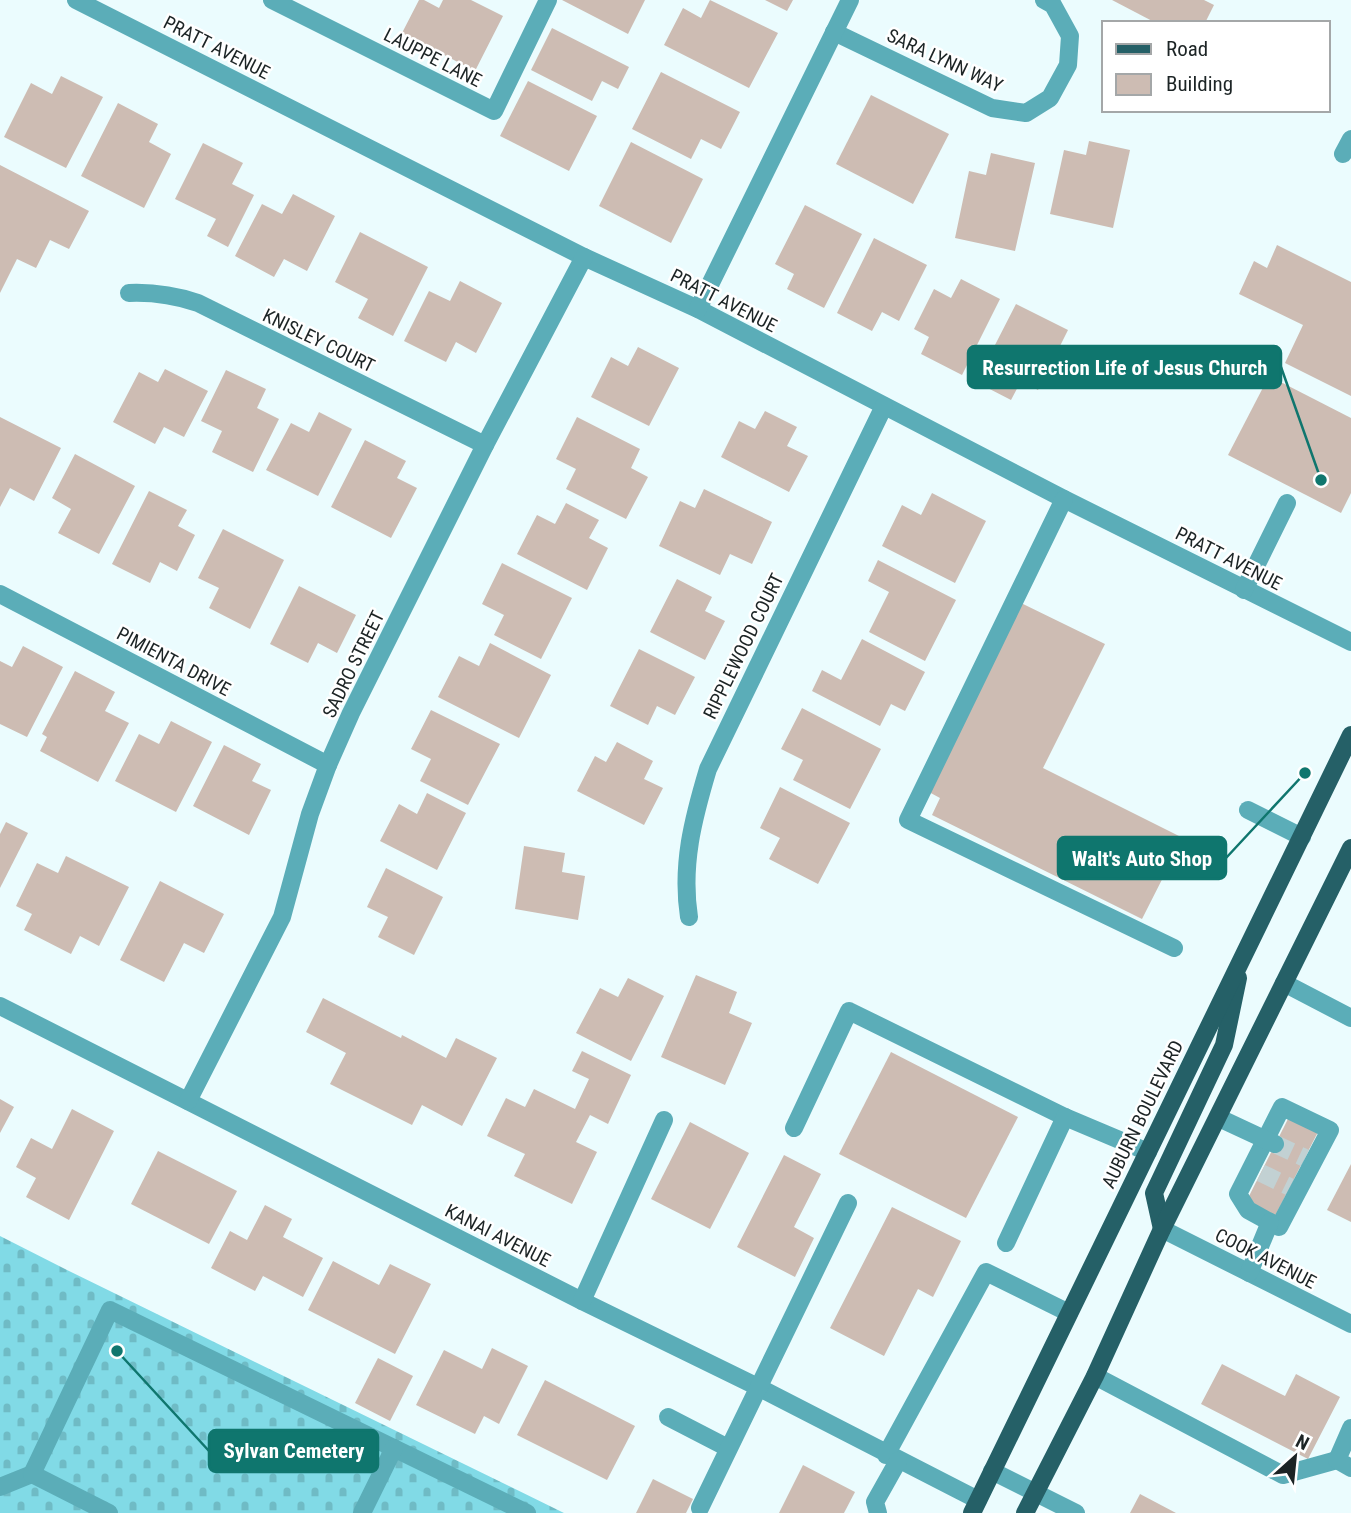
<svg xmlns="http://www.w3.org/2000/svg" width="1351" height="1513" font-family="'Roboto Condensed',sans-serif">
	<defs>
		<pattern id="cemetery-stones" width="16" height="16" patternUnits="userSpaceOnUse" patternTransform="scale(1.75)"><rect width="16" height="16" fill="#81dae6"/><path d="M2 7V4a2 2 0 0 1 4 0v3zM10 15v-3a2 2 0 0 1 4 0v3z" fill="#6fbbc5"/></pattern>
	</defs>
	<rect width="100%" height="100%" fill="#ebfcfe"/>
	<polygon fill="url(#cemetery-stones)" points="0,1236 67,1270 564,1513 0,1513"/>
	<g fill="#cdbcb3">
		<polygon points="419,0 424,0 439,8 443,0 471,0 503,16 475,71 402,33"/>
		<polygon points="562,0 645,0 628,34"/>
		<polygon points="710,0 778,33 749,88 664,45 683,8 701,18"/>
		<polygon points="765,0 793,0 787,11"/>
		<polygon points="1112,0 1204,0 1214,5 1205,23 1156,23"/>
		<polygon points="552,28 629,67 618,89 602,81 592,101 531,70"/>
		<polygon points="661,72 740,112 721,149 701,139 691,159 632,129"/>
		<polygon points="61,76 103,97 66,168 4,137 31,83 52,94"/>
		<polygon points="528,81 597,116 569,171 500,136"/>
		<polygon points="871,95 949,134 913,204 836,164"/>
		<polygon points="118,103 158,124 149,142 171,154 144,208 81,176"/>
		<polygon points="1089,141 1130,150 1113,228 1050,214 1064,150 1086,155"/>
		<polygon points="631,142 703,179 671,243 599,206"/>
		<polygon points="203,143 243,163 232,184 254,195 228,247 207,236 216,219 175,199"/>
		<polygon points="991,153 1035,163 1015,251 955,238 969,171 986,175"/>
		<polygon points="0,165 89,211 69,249 50,240 36,268 17,259 0,293"/>
		<polygon points="293,194 335,216 307,271 284,259 274,277 235,256 262,204 282,214"/>
		<polygon points="805,205 862,234 824,308 787,289 794,274 775,264"/>
		<polygon points="360,232 428,267 393,336 358,318 368,299 335,282"/>
		<polygon points="874,238 927,265 899,321 882,312 872,331 837,313"/>
		<polygon points="1277,245 1351,282 1351,396 1285,363 1303,325 1239,294 1254,261 1267,268"/>
		<polygon points="961,279 1000,299 962,375 921,354 929,337 914,329 934,289 951,298"/>
		<polygon points="460,281 502,303 476,353 456,342 446,362 404,341 429,291 450,301"/>
		<polygon points="1016,304 1068,330 1038,390 1021,381 1011,400 976,382"/>
		<polygon points="638,347 679,368 649,426 591,397 611,357 628,366"/>
		<polygon points="165,369 208,391 184,437 164,427 155,444 113,422 139,372 158,382"/>
		<polygon points="226,370 266,389 257,408 279,419 253,472 212,452 222,431 201,421"/>
		<polygon points="1269,376 1351,418 1351,493 1341,513 1228,455"/>
		<polygon points="765,411 797,427 787,446 808,456 789,492 721,457 739,421 755,429"/>
		<polygon points="319,412 352,429 318,496 266,470 291,423 309,432"/>
		<polygon points="0,417 61,448 34,501 10,488 0,507"/>
		<polygon points="577,417 640,449 631,468 648,477 626,519 566,489 576,469 556,459"/>
		<polygon points="365,440 406,461 397,478 417,488 391,538 331,507"/>
		<polygon points="75,454 135,486 99,554 58,533 71,509 52,498"/>
		<polygon points="704,489 772,522 752,564 730,554 720,575 659,546 680,501 695,508"/>
		<polygon points="149,491 187,510 178,526 195,535 177,571 160,562 150,583 112,564"/>
		<polygon points="932,493 986,521 955,583 882,546 902,505 921,515"/>
		<polygon points="566,503 599,520 589,538 608,548 587,590 517,554 537,515 555,524"/>
		<polygon points="223,529 284,560 250,629 209,608 219,588 198,578"/>
		<polygon points="878,560 956,600 925,661 869,632 889,592 868,581"/>
		<polygon points="502,563 572,598 541,659 494,635 504,615 482,604"/>
		<polygon points="677,579 712,597 705,611 725,621 705,660 650,632"/>
		<polygon points="299,586 356,615 337,653 318,643 308,663 270,644"/>
		<polygon points="1021,603 1105,644 1043,768 1183,838 1142,919 932,815 940,798 927,791"/>
		<polygon points="862,639 925,672 905,711 891,704 880,726 812,691 822,670 841,680"/>
		<polygon points="490,643 551,675 519,738 438,697 459,656 479,666"/>
		<polygon points="23,646 63,667 27,737 0,724 0,661 12,667"/>
		<polygon points="639,649 695,677 675,715 657,706 648,725 610,706"/>
		<polygon points="75,671 115,692 105,711 129,723 98,782 40,751 47,737 42,734"/>
		<polygon points="802,708 881,749 850,809 793,780 803,760 781,749"/>
		<polygon points="431,710 500,744 468,805 420,781 431,759 411,749"/>
		<polygon points="171,721 212,742 176,812 115,781 139,734 159,744"/>
		<polygon points="617,742 653,761 644,779 663,788 644,825 577,791 595,756 606,762"/>
		<polygon points="224,745 261,764 252,781 271,790 249,835 193,806"/>
		<polygon points="780,787 850,823 818,884 769,859 780,838 760,828"/>
		<polygon points="427,793 466,813 437,870 380,841 399,804 417,814"/>
		<polygon points="6,822 28,833 0,888 0,834"/>
		<polygon points="524,846 565,853 562,872 585,876 578,920 515,909"/>
		<polygon points="66,856 129,887 99,946 80,936 71,954 24,930 32,914 16,906 37,863 58,873"/>
		<polygon points="386,868 443,897 414,955 378,937 388,917 367,907"/>
		<polygon points="160,881 224,914 204,953 184,943 164,982 120,960"/>
		<polygon points="696,975 737,992 729,1013 752,1023 725,1085 661,1057"/>
		<polygon points="628,978 664,996 631,1061 576,1033 600,988 618,997"/>
		<polygon points="323,998 401,1038 402,1035 446,1058 456,1038 497,1058 462,1126 422,1105 412,1125 330,1084 346,1053 306,1032"/>
		<polygon points="582,1051 631,1075 608,1124 590,1115 576,1142 597,1152 572,1204 514,1176 525,1154 487,1136 506,1098 525,1107 534,1089 575,1109 589,1079 572,1071"/>
		<polygon points="891,1052 1018,1117 966,1218 839,1154"/>
		<polygon points="0,1099 14,1107 0,1133"/>
		<polygon points="72,1109 114,1131 69,1220 26,1197 36,1178 16,1167 31,1138 52,1149"/>
		<polygon points="1291,1113 1320,1128 1275,1216 1246,1202"/>
		<polygon points="690,1122 749,1153 710,1229 651,1199"/>
		<polygon points="158,1151 237,1191 209,1244 131,1204"/>
		<polygon points="784,1155 821,1174 794,1227 814,1238 795,1277 737,1247"/>
		<polygon points="1351,1164 1351,1222 1327,1210"/>
		<polygon points="265,1205 292,1219 283,1237 323,1258 303,1297 263,1276 255,1291 211,1268 230,1231 247,1240"/>
		<polygon points="892,1207 961,1241 933,1297 918,1289 884,1356 830,1328"/>
		<polygon points="333,1261 379,1285 390,1264 431,1284 395,1354 308,1310"/>
		<polygon points="492,1348 528,1366 499,1424 484,1416 475,1434 416,1405 444,1350 482,1369"/>
		<polygon points="378,1358 413,1376 390,1421 355,1403"/>
		<polygon points="1222,1364 1285,1396 1296,1374 1340,1397 1308,1459 1201,1404"/>
		<polygon points="545,1380 635,1426 607,1480 517,1435"/>
		<polygon points="803,1465 855,1492 844,1513 779,1513"/>
		<polygon points="653,1479 693,1499 686,1513 636,1513"/>
		<polygon points="1140,1494 1176,1513 1130,1513"/>
	</g>
	<g fill="none" stroke-linecap="round" stroke-linejoin="round">
		<g stroke="#c2d1d3" stroke-width="18" stroke-dasharray="18 9" stroke-linecap="butt">
			<polyline points="1275,1144 1305,1158"/>
			<polyline points="1261,1173 1290,1187"/>
		</g>
		<g stroke="#5badb8" stroke-width="18">
			<polyline points="76,0 584,257 698,309 1064,499 1351,642"/>
			<polyline points="272,0 494,111 548,0"/>
			<polyline points="834,32 992,108 1026,113 1050,98 1068,65 1070,36 1053,5 1044,0"/>
			<polyline points="1343,154 1351,139"/>
			<path d="M129,293C154,292 174,295 198,303L485,445"/>
			<polyline points="698,309 850,0"/>
			<polyline points="1064,499 908,820 1174,948"/>
			<polyline points="1244,590 1287,503"/>
			<polyline points="0,594 328,765"/>
			<polyline points="1248,810 1302,837"/>
			<path d="M689,917C681,865 693,819 708,769L884,406"/>
			<polyline points="1284,983 1351,1018"/>
			<polyline points="0,1006 582,1301 758,1387 978,1500"/>
			<polyline points="188,1101 282,917 310,814 328,765 351,713 485,445 584,257"/>
			<polygon points="1282,1107 1330,1130 1279,1227 1248,1210 1238,1194"/>
			<polyline points="1219,1118 1275,1144"/>
			<polyline points="794,1128 849,1011 1065,1117 1148,1152"/>
			<polyline points="1162,1229 1351,1324"/>
			<polyline points="1006,1243 1065,1117"/>
			<polyline points="1249,1273 1270,1222"/>
			<polyline points="582,1301 664,1120"/>
			<polyline points="1095,1376 1283,1475 1337,1460"/>
			<polyline points="668,1417 728,1448"/>
			<polyline points="1351,1428 1337,1460 1351,1468"/>
			<polyline points="886,1455 986,1272 1069,1313"/>
			<polyline points="992,1471 1076,1513"/>
			<polyline points="0,1487 32,1474"/>
			<polyline points="700,1508 848,1203"/>
			<polyline points="109,1513 32,1474 110,1310 527,1513"/>
			<polyline points="362,1513 394,1448"/>
			<polyline points="878,1513 875,1502 898,1461"/>
		</g>
		<g stroke="#256067" stroke-width="18">
			<polyline points="1162,1229 1154,1193 1224,1045 1238,978"/>
			<polyline points="972,1513 1351,735"/>
			<polyline points="1025,1513 1095,1376 1162,1229 1351,848"/>
		</g>
	</g>
	<g text-anchor="middle" stroke-width="5" stroke-linejoin="round" paint-order="stroke">
		<g font-size="19" fill="#1c2425" stroke="#fff">
			<text transform="translate(217 47) rotate(27)" y="7">PRATT AVENUE</text>
			<text transform="translate(433 57) rotate(27)" y="7">LAUPPE LANE</text>
			<text transform="translate(945 60) rotate(25)" y="7">SARA LYNN WAY</text>
			<text transform="translate(724 300) rotate(27)" y="7">PRATT AVENUE</text>
			<text transform="translate(319 340) rotate(26)" y="7">KNISLEY COURT</text>
			<text transform="translate(1229 558) rotate(27)" y="7">PRATT AVENUE</text>
			<text transform="translate(743 646) rotate(-64)" y="7">RIPPLEWOOD COURT</text>
			<text transform="translate(174 661) rotate(28)" y="7">PIMIENTA DRIVE</text>
			<text transform="translate(353 664) rotate(-64)" y="7">SADRO STREET</text>
			<text transform="translate(1142 1114) rotate(-64)" y="7">AUBURN BOULEVARD</text>
			<text transform="translate(498 1235) rotate(27)" y="7">KANAI AVENUE</text>
			<text transform="translate(1266 1258) rotate(27)" y="7">COOK AVENUE</text>
		</g>
	</g>
	<path fill="none" stroke="#0f766e" stroke-width="2.5" d="M1321 480L1281 367M1305 773L1226 858M117 1351L209 1451"/>
	<g fill="#0f766e" stroke="#fff" stroke-width="2.5">
		<circle cx="1321" cy="480" r="7"/>
		<circle cx="1305" cy="773" r="7"/>
		<circle cx="117" cy="1351" r="7"/>
	</g>
	<g fill="#0f766e" stroke="#0f766e" stroke-width="2.5">
		<rect x="968" y="346" width="313" height="42" rx="7"/>
		<rect x="1058" y="837" width="168" height="42" rx="7"/>
		<rect x="209" y="1430" width="169" height="42" rx="7"/>
	</g>
	<g font-size="21" text-anchor="middle" font-weight="bold" fill="#fff">
		<text x="1125" y="375">Resurrection Life of Jesus Church</text>
		<text x="1142" y="866">Walt's Auto Shop</text>
		<text x="294" y="1458">Sylvan Cemetery</text>
	</g>
	<rect x="1102" y="21" width="228" height="91" fill="#ffffff" stroke="#a4a7a8" stroke-width="2"/>
	<rect x="1116" y="44" width="35" height="10" fill="#256067" stroke="#a4a7a8" stroke-width="2"/>
	<text x="1166" y="56" font-size="21" fill="#1c2425">Road</text>
	<rect x="1116" y="74" width="35" height="21" fill="#cdbcb3" stroke="#a4a7a8" stroke-width="2"/>
	<text x="1166" y="91" font-size="21" fill="#1c2425">Building</text>
	<g transform="translate(1295 1457) rotate(27)" stroke="#ffffff" stroke-width="5" paint-order="stroke">
	<path d="M0-5L12 26L0 18L-12 26Z" fill="#1c2425"/>
	<text y="-10" font-size="19" font-weight="bold" text-anchor="middle" fill="#1c2425">N</text>
	</g>
</svg>
